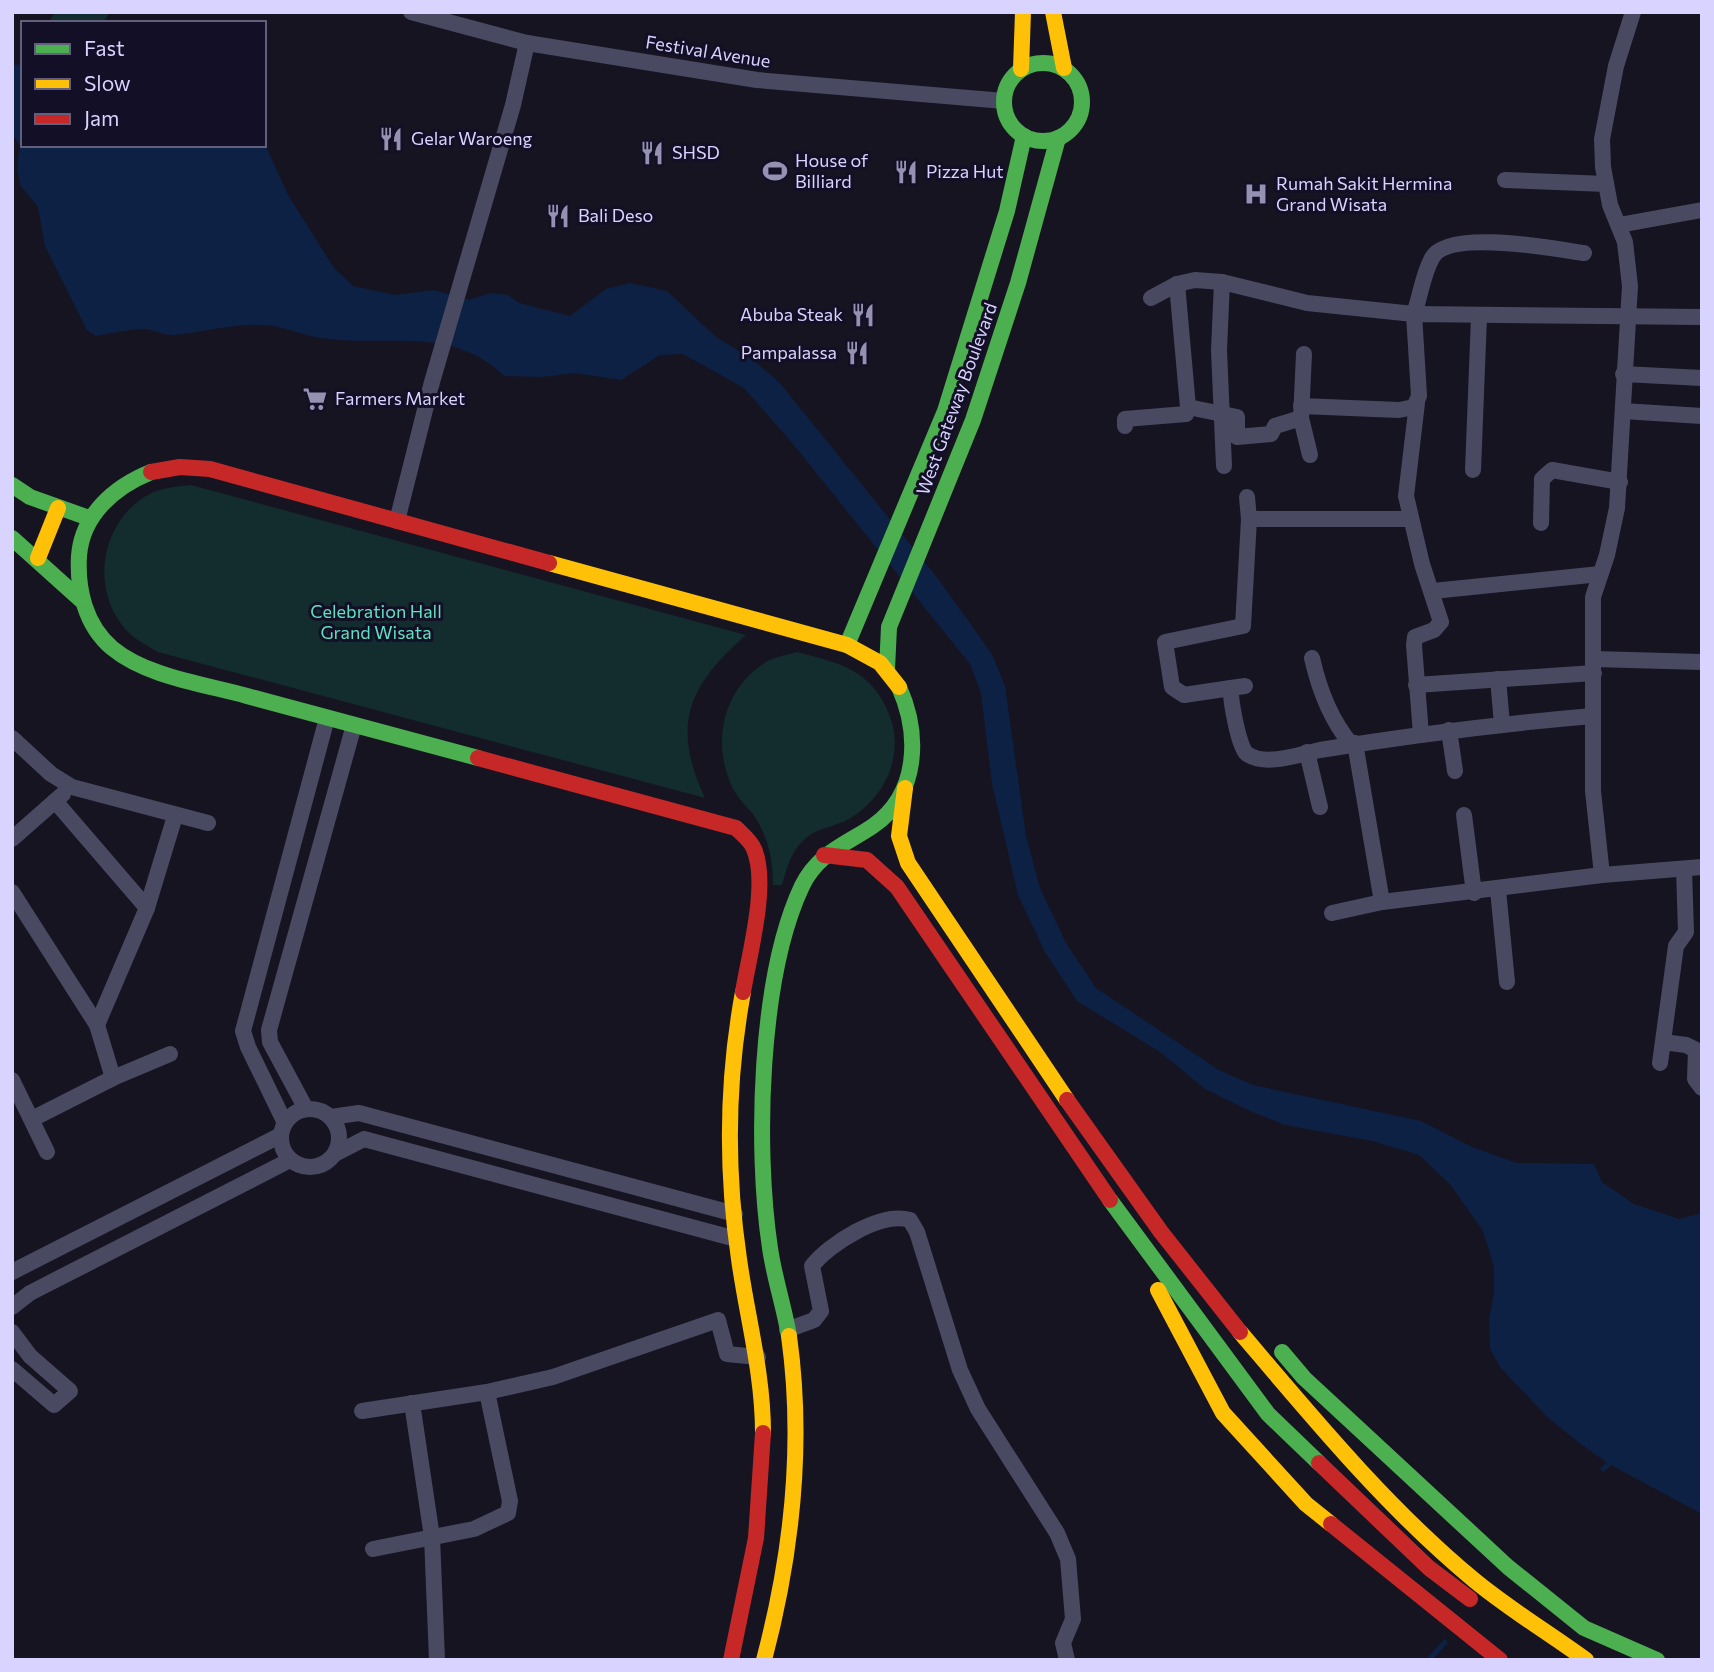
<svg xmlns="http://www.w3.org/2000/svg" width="1714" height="1672" font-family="Commissioner,sans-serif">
	<rect width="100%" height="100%" fill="#161421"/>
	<g fill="#132c2d">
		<polygon points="55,12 110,12 103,23 48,23"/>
		<path d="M191,485L746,635C688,686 671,725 705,798L158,652C150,647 141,643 135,638C91,603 96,532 140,500C155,488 173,487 191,485Z"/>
		<path d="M797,652C839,663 871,669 889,714C905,754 886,797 849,819C835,827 819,827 806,838C791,851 787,867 782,885H773C773,859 768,836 753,814C746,806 738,798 733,789C711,743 722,690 766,662C774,657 787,655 797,652Z"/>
	</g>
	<path fill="#0d2144" d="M23,64V145H264V142L288,195L334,268L353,286L395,295L433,290L469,300L490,293L508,295L519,303L570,316L606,289L630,283L667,291L716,337L752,359L779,382L939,580L992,654L1005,686L1026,836L1040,888L1066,943L1096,988L1219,1070L1253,1085L1421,1121L1472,1147L1517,1163L1594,1164L1602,1182L1634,1204L1679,1219L1702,1213V1514L1609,1464L1582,1445L1547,1417L1500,1367L1490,1349L1489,1318L1494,1294V1267L1483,1231L1450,1184L1419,1155L1372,1141L1285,1125L1250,1111L1205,1089L1160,1052L1077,1001L1045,952L1018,895L992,784L981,693L970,664L793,444L744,388L683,354L660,355L621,380L575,373L542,377L504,376C451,324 387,348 322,338C303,336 284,326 265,325C234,323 205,332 175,335C164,336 154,329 143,329C128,330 111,333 96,336L87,330L45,246L38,207L20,185L17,166L20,146L12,133V65Z"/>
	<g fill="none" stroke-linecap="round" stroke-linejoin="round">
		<g stroke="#0d2144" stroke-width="5">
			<polyline points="1603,1469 1609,1464"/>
			<polyline points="1429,1660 1445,1642"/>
		</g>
		<g stroke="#4a4962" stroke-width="16">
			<polyline points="411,12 527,43 757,80 1004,101"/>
			<polyline points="1505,180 1606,184"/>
			<polyline points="1619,225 1702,210"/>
			<polyline points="1222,282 1219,350 1224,466"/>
			<polyline points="1177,284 1188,407 1237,417 1237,437 1271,434 1275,426 1301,418"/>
			<path d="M1151,298L1177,284L1195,280L1222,282L1307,303L1414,314C1420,297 1423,274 1432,258C1448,228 1555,249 1584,253"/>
			<polyline points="1304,354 1301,418 1310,455"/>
			<polyline points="1623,374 1702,378"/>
			<polyline points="1417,403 1406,496 1422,564 1441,622 1434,630 1415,637 1414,645 1421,735"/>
			<polyline points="1301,406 1399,410 1414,407 1419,396 1414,314 1702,317"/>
			<polyline points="1623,411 1702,416"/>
			<polyline points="1125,426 1125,419 1186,414 1188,407"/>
			<polyline points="1473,470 1479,317"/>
			<polyline points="1247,497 1249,519"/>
			<polyline points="397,521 432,382 513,105 527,43"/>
			<polyline points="1541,523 1542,479 1552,470 1620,482"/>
			<polyline points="1433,591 1600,574"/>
			<path d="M1312,658C1319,689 1330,719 1351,744"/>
			<polyline points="1594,659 1702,662"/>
			<polyline points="1498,679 1502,724"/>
			<polyline points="1416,685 1594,673"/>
			<path d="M1245,686L1231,688C1230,699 1239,749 1247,754C1266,767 1300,754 1320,750C1411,735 1501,724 1592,716"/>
			<polyline points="1231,688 1184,695 1172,687 1165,642 1243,626 1249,519 1411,519"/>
			<polyline points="1449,730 1455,771"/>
			<polyline points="12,738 51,774 72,787 208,823"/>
			<polyline points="1355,743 1382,902"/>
			<polyline points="1307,752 1320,807"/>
			<polyline points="55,801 147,908"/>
			<polyline points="1464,815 1474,893"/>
			<polyline points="12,839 63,794"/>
			<polyline points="1602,875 1593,791 1593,597 1607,555 1617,508 1630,286 1625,242 1610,205 1603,167 1602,139 1616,66 1633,12"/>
			<polyline points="1498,890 1507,982"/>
			<polyline points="12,892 97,1025 113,1078"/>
			<polyline points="1332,913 1382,902 1602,875 1702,867"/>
			<polyline points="97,1025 147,908 175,816"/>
			<polyline points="1663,1042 1686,1045 1696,1050 1695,1079 1702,1088"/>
			<polyline points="1660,1063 1676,946 1686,932 1684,869"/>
			<polyline points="12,1080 47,1152"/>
			<polyline points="306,1109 270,1042 269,1030 354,725"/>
			<circle cx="310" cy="1138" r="29"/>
			<polyline points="331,1117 359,1113 735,1214"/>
			<polyline points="32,1119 113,1078 170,1054"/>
			<polyline points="285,1123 248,1047 243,1031 327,718"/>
			<polyline points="335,1154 364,1139 736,1239"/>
			<polyline points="12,1272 281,1135"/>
			<polyline points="12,1307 30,1293 290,1160"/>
			<path d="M787,1330L814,1320L821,1311L812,1266C829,1244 881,1211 910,1220L917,1232L960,1370L978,1409L1057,1533L1068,1559L1073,1619L1063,1643L1067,1660"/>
			<polyline points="12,1332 30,1356 70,1391 54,1405 12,1369"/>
			<polyline points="412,1403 432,1537 437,1660"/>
			<polyline points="362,1411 487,1392 553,1377 718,1320 727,1354 758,1357"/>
			<polyline points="373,1549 474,1529 508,1513 510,1501 487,1392"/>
		</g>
		<g stroke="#4caf50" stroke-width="16">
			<circle cx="1043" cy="102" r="39"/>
			<path d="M151,472C114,487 82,515 79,556C77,589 85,625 112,648C147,677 204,684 247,696C324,716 401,737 478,758"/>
			<polyline points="12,485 30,497 89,518"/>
			<polyline points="12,538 81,600"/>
			<polyline points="847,645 945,411 1007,211 1024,136"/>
			<polyline points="887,669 889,627 973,420 1018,283 1058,138"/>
			<polyline points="1110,1200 1268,1414 1319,1463"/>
			<path d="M789,1336C784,1306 774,1277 770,1248C755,1149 759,977 802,886C818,853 845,845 873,826C919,794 920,734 899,687"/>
			<polyline points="1282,1352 1304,1378 1508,1567 1584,1628 1657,1660"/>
		</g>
		<g stroke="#ffc107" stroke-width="16">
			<polyline points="1053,12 1064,68"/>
			<polyline points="1021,69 1023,12"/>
			<polyline points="38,558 58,508"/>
			<polyline points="549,563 847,645 880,663 899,687"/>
			<polyline points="905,788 899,836 908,863 1067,1100"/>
			<path d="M743,992C727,1079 726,1171 739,1259C747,1317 763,1373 763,1433"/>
			<polyline points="1158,1290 1223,1413 1306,1504 1331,1524"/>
			<path d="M1240,1332C1313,1418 1387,1508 1474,1580C1509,1609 1549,1633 1586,1660"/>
			<path d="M764,1660C792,1554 804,1444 789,1336"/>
		</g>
		<g stroke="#c62828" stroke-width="16">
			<polyline points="151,472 180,467 210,469 549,563"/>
			<path d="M478,758L736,828C742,834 751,841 754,849C769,884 749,955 743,992"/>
			<polyline points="824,855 867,860 897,887 1110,1200"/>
			<polyline points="1067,1100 1161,1232 1240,1332"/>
			<polyline points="1319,1463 1429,1568 1470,1599"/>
			<polyline points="1331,1524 1500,1660"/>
			<polyline points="731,1660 756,1538 763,1433"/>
		</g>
	</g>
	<defs>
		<g id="restaurant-bare" transform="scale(1.89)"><path d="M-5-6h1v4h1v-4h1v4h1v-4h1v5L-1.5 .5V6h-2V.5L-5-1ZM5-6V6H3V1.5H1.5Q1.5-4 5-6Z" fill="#9591b1" stroke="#130f26" stroke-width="2.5" paint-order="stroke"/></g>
		<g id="stadium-bare" transform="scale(1.89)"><path d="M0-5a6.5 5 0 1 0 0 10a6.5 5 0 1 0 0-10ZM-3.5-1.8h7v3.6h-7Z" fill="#9591b1" stroke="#130f26" stroke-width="2.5" paint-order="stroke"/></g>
		<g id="hospital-bare" transform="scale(1.89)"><path d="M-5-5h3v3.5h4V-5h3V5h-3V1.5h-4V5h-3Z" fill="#9591b1" stroke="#130f26" stroke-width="2.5" paint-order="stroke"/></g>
		<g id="supermarket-bare" transform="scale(1.89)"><path d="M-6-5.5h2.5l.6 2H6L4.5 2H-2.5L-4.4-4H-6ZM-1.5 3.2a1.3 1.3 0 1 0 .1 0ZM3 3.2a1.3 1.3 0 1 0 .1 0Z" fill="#9591b1" stroke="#130f26" stroke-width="2.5" paint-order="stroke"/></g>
	</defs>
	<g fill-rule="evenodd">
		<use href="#restaurant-bare" x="391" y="139"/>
		<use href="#restaurant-bare" x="652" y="153"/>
		<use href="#stadium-bare" x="775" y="171"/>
		<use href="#restaurant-bare" x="906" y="172"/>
		<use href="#hospital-bare" x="1256" y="194"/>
		<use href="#restaurant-bare" x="558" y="216"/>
		<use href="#restaurant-bare" x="863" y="315"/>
		<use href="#restaurant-bare" x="857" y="353"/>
		<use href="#supermarket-bare" x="315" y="399"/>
	</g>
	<g text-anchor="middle" stroke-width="6" stroke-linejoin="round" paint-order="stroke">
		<g font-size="18" fill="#d9d4ff" stroke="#130f26">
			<text transform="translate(708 52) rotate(9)" y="6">Festival Avenue</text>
			<text transform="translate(957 399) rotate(-70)" y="6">West Gateway Boulevard</text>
		</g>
		<g font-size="18" fill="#d9d4ff" stroke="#130f26" text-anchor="start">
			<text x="411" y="145">Gelar Waroeng</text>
			<text x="672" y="159">SHSD</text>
			<text x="795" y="167">House of<tspan x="795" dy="21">Billiard</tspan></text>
			<text x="926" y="178">Pizza Hut</text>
			<text x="1276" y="190">Rumah Sakit Hermina<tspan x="1276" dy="21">Grand Wisata</tspan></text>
			<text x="578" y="222">Bali Deso</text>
			<text x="843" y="321" text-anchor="end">Abuba Steak</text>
			<text x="837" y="359" text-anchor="end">Pampalassa</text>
			<text x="335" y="405">Farmers Market</text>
		</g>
		<g font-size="18" fill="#5fe0c0" stroke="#130f26">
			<text x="376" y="618">Celebration Hall<tspan x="376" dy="21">Grand Wisata</tspan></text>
		</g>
	</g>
	<rect width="1714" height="1672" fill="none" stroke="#d9d4ff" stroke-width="28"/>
	<rect x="21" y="21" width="245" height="126" fill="#130f26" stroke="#625e7d" stroke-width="2"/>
	<rect x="35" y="44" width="35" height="10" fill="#4caf50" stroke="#625e7d" stroke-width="2"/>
	<text x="84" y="56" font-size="21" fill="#d9d4ff">Fast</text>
	<rect x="35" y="79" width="35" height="10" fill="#ffc107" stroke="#625e7d" stroke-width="2"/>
	<text x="84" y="91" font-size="21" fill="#d9d4ff">Slow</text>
	<rect x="35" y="114" width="35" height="10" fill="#c62828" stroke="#625e7d" stroke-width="2"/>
	<text x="84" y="126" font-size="21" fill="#d9d4ff">Jam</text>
</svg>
